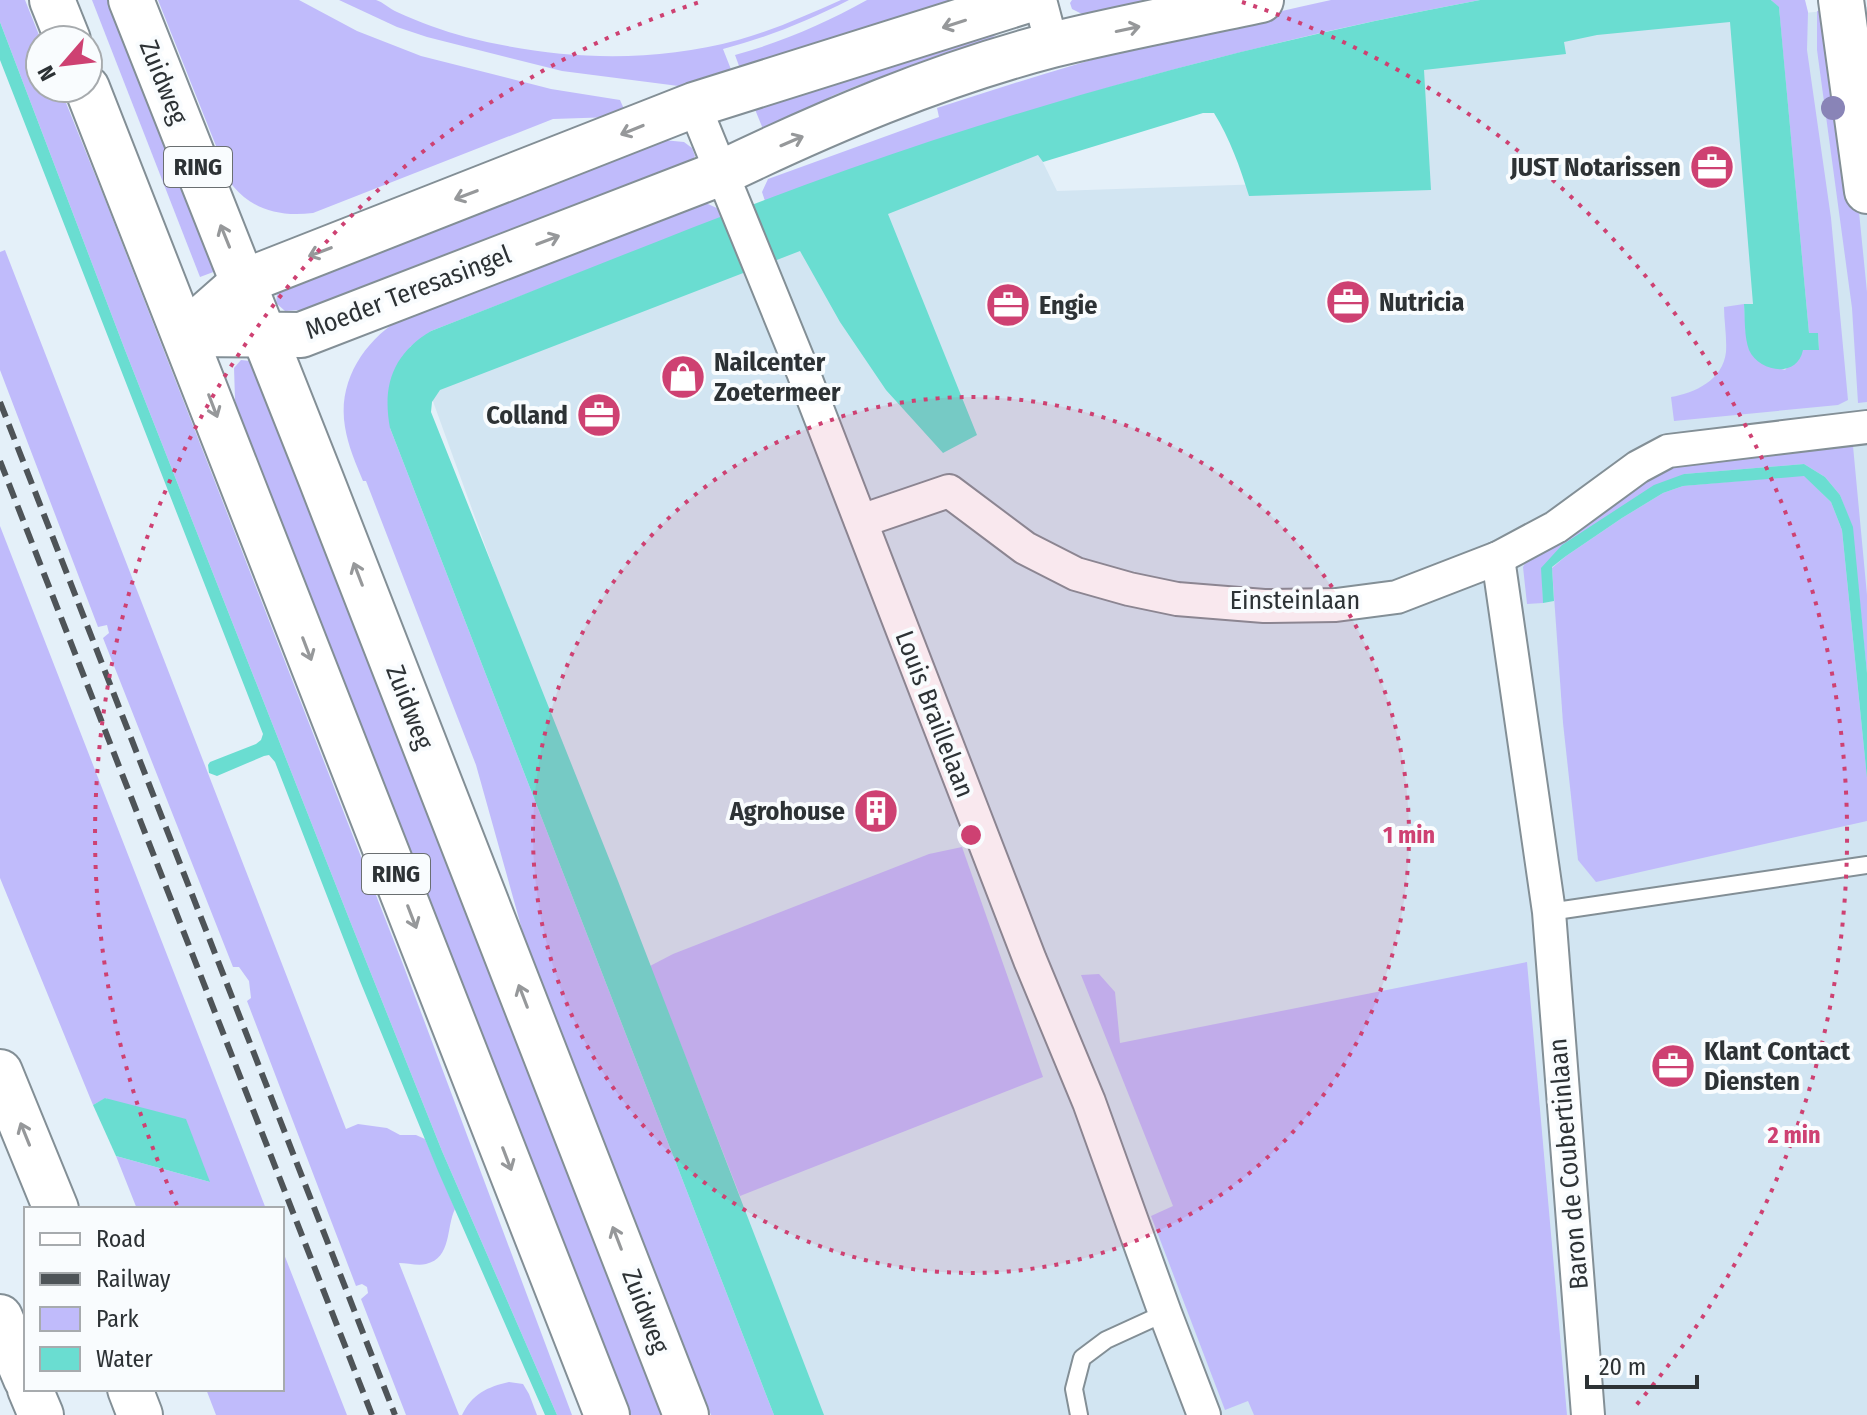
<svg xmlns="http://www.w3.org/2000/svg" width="1867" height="1415" font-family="'Fira Sans Condensed',sans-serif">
	<rect width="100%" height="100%" fill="#e4f0f9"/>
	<polygon fill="#d2e5f2" points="1867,7 1867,1415 800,1415 426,382 1037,150 1057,191 1418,179 1411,62 1561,36"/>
	<g fill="#c0bbfb">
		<polygon points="0,0 25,0 41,40 40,88 60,88 104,197 404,967 572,1415 557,1415 442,1151 350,921 125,350 0,22"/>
		<polygon points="92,0 109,0 216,271 200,277"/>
		<path d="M158,0H299L357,31L421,56L551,89L620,100L624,109L613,117L553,119L313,213C267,219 234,201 217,158L220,156Z"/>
		<path d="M339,0C350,0 365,0 376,0C383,2 390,9 397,12C419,22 443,31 466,37C557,60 648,64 738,40C774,30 807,15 841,0H849C808,21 768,37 723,49L734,77L694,88L562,71L427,37L397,27Z"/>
		<path d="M867,0H979L742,74L735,55C782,42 824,24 867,0Z"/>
		<polygon points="1072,0 1192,0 1084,15 1072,9 1070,3"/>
		<path d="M1331,0H1480C1237,45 997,114 765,201L762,192L768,179L939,117L937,108C981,94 1026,79 1071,66C1156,40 1244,19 1331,0Z"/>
		<path d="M1771,0H1805L1808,12L1807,50L1831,218L1848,400L1838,405L1674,421L1671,397C1695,393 1723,380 1726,352C1727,337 1724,321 1724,307L1744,304C1747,342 1742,361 1785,370L1803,349H1819L1818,333H1809L1779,8Z"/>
		<polygon points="1830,9 1858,202 1867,292 1867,402 1858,403 1852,308 1817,50 1817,11"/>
		<polygon points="1002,31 987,41 856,86 832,96 765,134 754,107"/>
		<polygon points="663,140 684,142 692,148 695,156 691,162 313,309 285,311 276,303 277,295 284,287"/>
		<path d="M699,200L719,209L722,218L431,331L410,347L390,428L774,1415H711L523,933L476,765L366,481H363C356,464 348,446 345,427C337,381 365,339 404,317Z"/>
		<path d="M5,250L346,1129L358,1124L387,1128L400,1135H416L425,1139L455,1209C446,1227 452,1258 426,1264C418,1266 407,1263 399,1263L459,1415H406L361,1299L368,1293L367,1287L362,1284L356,1286L247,1001L251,998L249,981L239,967H233L103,638L109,633L107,625L98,627L0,370V252Z"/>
		<polygon points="241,360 250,361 254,365 664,1415 630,1415 239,417 235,400 234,368"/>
		<polygon points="1853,446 1867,595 1867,673 1852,527 1840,495 1825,477 1804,464 1684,474 1542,568 1543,603 1527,604 1523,567 1528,558 1648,473 1683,461"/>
		<polygon points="1804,475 1831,502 1842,530 1867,778 1867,821 1596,882 1578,860 1563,723 1552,568 1566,556 1622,518 1663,493 1683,486"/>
		<polygon points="0,526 266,1209 137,1209 116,1156 210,1182 106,1098 93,1105 0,878"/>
		<polygon points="962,847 1043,1077 740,1196 650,966 673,954 929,854"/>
		<polygon points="1527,962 1567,1415 1254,1415 1248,1401 1225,1410 1151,1216 1173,1206 1081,975 1099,974 1115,992 1120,1043"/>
		<polygon points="282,1249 347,1415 216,1415 206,1389 282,1389"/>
		<path d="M509,1382L523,1384L529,1394L537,1415H462C472,1394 487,1387 509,1382Z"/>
	</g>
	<g fill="#6addd1">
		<path d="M1480,0H1771L1779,7L1809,333H1818L1819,350H1803C1797,379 1759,372 1749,350C1744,337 1745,318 1744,304H1753L1730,22L1597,35L1564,42L1566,54L1424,70L1431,190L1249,196C1240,167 1230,139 1214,113H1203L1043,162L1038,155L888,214L977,435L943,453L886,390L840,322L800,251L440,390L432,402L431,412L618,881L824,1415H774L390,428C382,385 393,354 431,331C570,277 708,219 849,169C1054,97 1267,40 1480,0Z"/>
		<polygon points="0,22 125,350 350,921 442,1151 557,1415 545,1415 438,1171 360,981 275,762 269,755 264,756 217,776 209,773 208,765 210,762 256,744 261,740 263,734 0,60"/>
		<polygon points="1804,464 1825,477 1840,495 1853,527 1867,673 1867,778 1842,530 1831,502 1804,476 1683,486 1663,493 1622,518 1566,556 1552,567 1554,601 1543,603 1541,568 1562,545 1654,485 1684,474"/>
		<polygon points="105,1098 186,1119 210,1182 116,1156 93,1105"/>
	</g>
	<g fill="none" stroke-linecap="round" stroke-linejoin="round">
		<g stroke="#838f96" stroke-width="20">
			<g id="lane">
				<polyline points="1549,912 1867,865"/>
				<polyline points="1079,1415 1074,1389 1082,1358 1106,1340 1165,1313"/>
			</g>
		</g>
		<g stroke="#838f96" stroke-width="36">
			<g id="street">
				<polyline points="1040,0 1052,45"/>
				<polyline points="694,105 803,372 1030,960 1089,1102 1165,1313 1204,1415"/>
				<polyline points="861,521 949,491 1025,548 1076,574 1129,589 1177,599 1264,606 1336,605 1397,597 1498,558 1556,527 1638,467 1668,451 1867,427"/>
				<polyline points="1498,558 1549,912 1588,1415"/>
			</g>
		</g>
		<g stroke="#838f96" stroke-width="48">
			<g id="secondary">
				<polyline points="1841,0 1867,191"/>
				<path d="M184,334L301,335L721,173C827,122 937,75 1052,45C1120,28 1191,15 1261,0"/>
				<polyline points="184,334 243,282 694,105 1028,0"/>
			</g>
		</g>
		<g stroke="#838f96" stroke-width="48">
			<g id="primary">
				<polyline points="52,0 68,40"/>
				<polyline points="131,0 321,479 686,1415"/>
				<polyline points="87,88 607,1415"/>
			</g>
		</g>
		<g stroke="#838f96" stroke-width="48">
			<g id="highway">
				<polyline points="0,1072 56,1209"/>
				<polyline points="0,1317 26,1379"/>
				<polyline points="30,1389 41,1415"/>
				<polyline points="130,1389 140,1415"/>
			</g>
		</g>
		<use href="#lane" stroke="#fff" stroke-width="16"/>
		<use href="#street" stroke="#fff" stroke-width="32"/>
		<use href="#secondary" stroke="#fff" stroke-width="44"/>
		<use href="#primary" stroke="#fff" stroke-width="44"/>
		<use href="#highway" stroke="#fff" stroke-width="44"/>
		<g stroke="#4e5458" stroke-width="6" stroke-dasharray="16 8" stroke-linecap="butt">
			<polyline points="0,402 395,1415"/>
			<polyline points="0,461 372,1415"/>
		</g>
	</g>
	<circle fill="#8984b7" cx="1833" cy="108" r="12"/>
	<defs><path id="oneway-shaft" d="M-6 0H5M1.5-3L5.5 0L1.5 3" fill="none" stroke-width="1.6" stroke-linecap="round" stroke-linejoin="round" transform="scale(2)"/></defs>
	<g stroke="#96989a">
		<use href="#oneway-shaft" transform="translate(954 24) rotate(162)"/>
		<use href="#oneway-shaft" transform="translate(1128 29) rotate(-12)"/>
		<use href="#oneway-shaft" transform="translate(632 130) rotate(158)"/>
		<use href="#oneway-shaft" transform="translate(792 141) rotate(-23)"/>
		<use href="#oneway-shaft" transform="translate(466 195) rotate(159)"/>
		<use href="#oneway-shaft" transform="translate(225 236) rotate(-112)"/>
		<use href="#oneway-shaft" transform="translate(548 240) rotate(-21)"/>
		<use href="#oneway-shaft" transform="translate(320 252) rotate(159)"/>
		<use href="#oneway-shaft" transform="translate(213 406) rotate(69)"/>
		<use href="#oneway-shaft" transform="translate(358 574) rotate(-111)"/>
		<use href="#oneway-shaft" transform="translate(307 649) rotate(69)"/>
		<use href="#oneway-shaft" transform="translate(412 917) rotate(69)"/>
		<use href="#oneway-shaft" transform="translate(523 996) rotate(-111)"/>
		<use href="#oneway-shaft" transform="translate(25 1134) rotate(-112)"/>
		<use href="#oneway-shaft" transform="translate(507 1159) rotate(69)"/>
		<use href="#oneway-shaft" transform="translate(617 1238) rotate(-111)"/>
	</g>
	<circle cx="971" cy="835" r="438" fill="#ce4172" fill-opacity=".12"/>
	<g fill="none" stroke="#ce4172" stroke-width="4" stroke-dasharray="4 8">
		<circle cx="971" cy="835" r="438"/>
		<path d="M177 1205A876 876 0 0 1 700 2M1242 2A876 876 0 0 1 1632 1410"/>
	</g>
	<defs>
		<g id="office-disc" transform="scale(2.3)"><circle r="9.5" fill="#ce4172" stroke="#f9fcfe"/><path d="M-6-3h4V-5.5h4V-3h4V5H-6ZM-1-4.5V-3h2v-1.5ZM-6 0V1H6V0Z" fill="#fff"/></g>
		<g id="shop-disc" transform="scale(2.3)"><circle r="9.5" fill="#ce4172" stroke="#f9fcfe"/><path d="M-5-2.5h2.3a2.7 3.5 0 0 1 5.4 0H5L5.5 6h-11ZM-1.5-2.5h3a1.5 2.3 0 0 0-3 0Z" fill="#fff"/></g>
		<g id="building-disc" transform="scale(2.3)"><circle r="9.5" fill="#ce4172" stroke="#f9fcfe"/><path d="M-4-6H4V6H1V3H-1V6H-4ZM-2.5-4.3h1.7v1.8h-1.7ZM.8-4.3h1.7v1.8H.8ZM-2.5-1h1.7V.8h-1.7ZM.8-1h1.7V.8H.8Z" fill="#fff"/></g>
	</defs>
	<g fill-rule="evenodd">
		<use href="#office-disc" x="1712" y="167"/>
		<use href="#office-disc" x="1348" y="302"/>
		<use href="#office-disc" x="1008" y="305"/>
		<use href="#shop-disc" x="683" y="377"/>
		<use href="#office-disc" x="599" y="415"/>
		<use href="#building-disc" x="876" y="811"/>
		<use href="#office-disc" x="1673" y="1066"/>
	</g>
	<g text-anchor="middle" stroke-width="8" stroke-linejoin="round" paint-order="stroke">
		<g fill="#f9fcfe" stroke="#6a6f71" stroke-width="2">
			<rect x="164" y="147" width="68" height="40" rx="6"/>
			<rect x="362" y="854" width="68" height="40" rx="6"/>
		</g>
		<g font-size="24" font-weight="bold" fill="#2d3235">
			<text x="198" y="175">RING</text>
			<text x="396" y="882">RING</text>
		</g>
		<g font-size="26" fill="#2d3235" stroke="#f9fcfe">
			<text transform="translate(164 82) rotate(68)" y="9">Zuidweg</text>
			<text transform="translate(408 292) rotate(-21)" y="9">Moeder Teresasingel</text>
			<text x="1295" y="609">Einsteinlaan</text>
			<text transform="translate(410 707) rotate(69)" y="9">Zuidweg</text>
			<text transform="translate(935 714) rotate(69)" y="9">Louis Braillelaan</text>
			<text transform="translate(1568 1164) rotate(-95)" y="9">Baron de Coubertinlaan</text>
			<text transform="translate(646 1311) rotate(69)" y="9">Zuidweg</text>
		</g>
		<g font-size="26" font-weight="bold" fill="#2d3235" stroke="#f9fcfe" text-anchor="start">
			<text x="1681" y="176" text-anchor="end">JUST Notarissen</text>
			<text x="1379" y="311">Nutricia</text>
			<text x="1039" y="314">Engie</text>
			<text x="714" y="371">Nailcenter<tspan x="714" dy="30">Zoetermeer</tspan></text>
			<text x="568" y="424" text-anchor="end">Colland</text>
			<text x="845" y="820" text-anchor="end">Agrohouse</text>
			<text x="1704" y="1060">Klant Contact<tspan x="1704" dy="30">Diensten</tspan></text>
		</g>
	</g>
	<circle cx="971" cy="835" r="12" fill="#ce4172" stroke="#f9fcfe" stroke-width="4"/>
	<g font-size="24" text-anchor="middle" font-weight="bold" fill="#ce4172" stroke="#f9fcfe" stroke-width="8" stroke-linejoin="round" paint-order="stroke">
		<text x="1409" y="843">1 min</text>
		<text x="1794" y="1143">2 min</text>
	</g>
	<rect x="24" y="1207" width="260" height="184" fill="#f9fcfe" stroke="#a7abae" stroke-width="2"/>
	<rect x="40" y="1233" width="40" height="12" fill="#ffffff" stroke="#a7abae" stroke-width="2"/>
	<text x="96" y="1247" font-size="24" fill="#2d3235">Road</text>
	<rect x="40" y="1273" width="40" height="12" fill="#4e5458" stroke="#a7abae" stroke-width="2"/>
	<text x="96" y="1287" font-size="24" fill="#2d3235">Railway</text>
	<rect x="40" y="1307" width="40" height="24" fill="#c0bbfb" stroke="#a7abae" stroke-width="2"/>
	<text x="96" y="1327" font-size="24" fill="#2d3235">Park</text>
	<rect x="40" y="1347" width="40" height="24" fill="#6addd1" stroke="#a7abae" stroke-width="2"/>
	<text x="96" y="1367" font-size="24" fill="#2d3235">Water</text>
	<g transform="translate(64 64) rotate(242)"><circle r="38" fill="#f9fcfe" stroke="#a7abae" stroke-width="2"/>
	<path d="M0-6L14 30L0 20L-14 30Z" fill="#ce4172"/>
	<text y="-12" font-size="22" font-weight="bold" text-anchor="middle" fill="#2d3235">N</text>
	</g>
	<path d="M1587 1375v12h110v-12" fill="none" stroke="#2d3235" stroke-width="4"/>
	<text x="1599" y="1375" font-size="24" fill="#2d3235" stroke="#f9fcfe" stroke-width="6" paint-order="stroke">20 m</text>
</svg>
